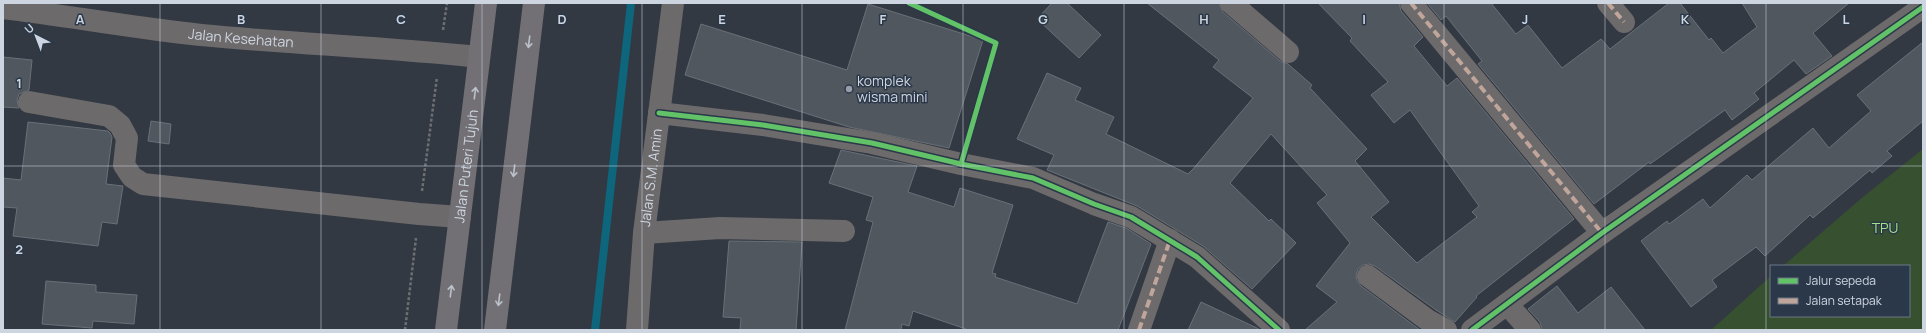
<svg xmlns="http://www.w3.org/2000/svg" width="1926" height="333" font-family="Manrope,sans-serif">
	<rect width="100%" height="100%" fill="#323942"/>
	<polygon fill="#375130" points="1923,149 1923,330 1711,330 1771,276 1771,316 1909,316 1909,266 1783,266 1863,197"/>
	<g fill="none" stroke-linecap="round" stroke-linejoin="round">
		<polyline stroke="#0d667c" stroke-width="8" points="595,330 631,3"/>
	</g>
	<g fill="#51575e" stroke="#6a7078">
		<polygon points="1052,3 1067,3 1101,35 1079,58 1037,19"/>
		<polygon points="1147,3 1219,3 1223,12 1280,61 1288,64 1312,85 1310,88 1367,149 1355,161 1389,202 1371,217 1417,263 1477,217 1472,212 1479,206 1410,110 1394,123 1371,95 1388,82 1350,41 1352,38 1318,3 1399,3 1401,11 1423,37 1414,46 1447,86 1457,78 1574,219 1476,296 1477,297 1455,322 1436,310 1375,266 1369,264 1363,265 1358,269 1356,275 1357,281 1361,286 1420,330 1305,330 1337,302 1316,286 1350,243 1317,203 1327,195 1271,134 1230,183 1269,221 1271,219 1296,243 1252,289 1203,246 1137,206 1047,170 1054,155 1017,139 1047,73 1081,88 1075,100 1114,117 1106,134 1188,174 1193,169 1253,98 1213,67 1219,60"/>
		<polygon points="1427,3 1491,3 1516,34 1528,25 1562,68 1601,39 1610,49 1669,3 1680,3 1709,40 1711,38 1723,53 1757,27 1742,3 1849,3 1813,33 1832,56 1806,74 1794,60 1754,93 1759,99 1732,120 1725,110 1650,164 1649,162 1594,204 1478,64 1482,61 1446,16 1441,20"/>
		<polygon points="868,4 983,40 949,148 849,127 685,75 701,24 847,70"/>
		<polygon points="1923,42 1923,121 1887,151 1892,156 1872,173 1870,170 1813,218 1810,215 1765,256 1756,247 1712,280 1717,287 1691,307 1641,241 1667,221 1669,224 1703,199 1710,208 1747,175 1752,180 1813,128 1829,148 1871,111 1857,95"/>
		<polygon points="3,57 32,60 29,90 19,94 17,100 19,108 3,107"/>
		<polygon points="151,121 171,124 169,144 148,141"/>
		<polygon points="28,122 108,131 110,133 112,137 106,184 123,186 117,224 102,222 98,246 13,236 17,208 3,207 3,178 21,180"/>
		<polygon points="841,150 917,166 908,192 954,207 960,188 1013,205 992,273 996,274 995,277 1077,304 1108,222 1126,228 1151,244 1118,330 969,330 913,311 909,326 902,324 901,330 845,330 873,222 866,220 873,197 829,183"/>
		<polygon points="729,241 802,242 796,330 740,330 741,318 723,317"/>
		<polygon points="46,281 96,285 96,292 137,295 134,324 93,321 92,328 42,324"/>
		<polygon points="1557,286 1578,313 1611,287 1645,330 1542,330 1540,322 1528,309"/>
		<polygon points="1201,302 1257,328 1260,330 1188,330"/>
	</g>
	<g fill="none" stroke-linecap="round" stroke-linejoin="round">
		<g stroke="#6e6f72" stroke-width="2.5" stroke-dasharray="3 2" stroke-linecap="butt">
			<polyline points="443,30 447,3"/>
			<polyline points="422,191 437,77"/>
			<polyline points="405,330 416,238"/>
		</g>
		<g stroke="#6d6a6c" stroke-width="22">
			<polyline points="1231,3 1288,52"/>
			<polyline points="1411,3 1602,233"/>
			<polyline points="1608,3 1624,22"/>
			<path id="s1" d="M3,8C69,16 135,28 201,35C294,44 387,47 479,57"/>
			<polyline points="29,102 109,116 120,125 127,138 124,165 132,177 143,184 419,214 460,217"/>
			<polyline points="659,113 763,125 872,143 961,164 1033,178 1094,204 1131,217 1197,257 1279,330"/>
			<polyline points="644,233 720,228 844,231"/>
			<polyline points="1368,276 1429,321 1446,330"/>
			<polyline points="1507,304 1530,330"/>
			<path id="s2" d="M637,330L644,233L673,3"/>
			<polyline points="1139,330 1170,240"/>
			<polyline points="1472,330 1602,233 1923,7"/>
		</g>
		<g stroke="#727075" stroke-width="22">
			<path id="s3" d="M446,330L486,3"/>
			<polyline points="495,330 534,3"/>
		</g>
		<g stroke="#c0a59a" stroke-width="4" stroke-dasharray="8 4" stroke-linecap="butt">
			<polyline points="1411,3 1602,233"/>
			<polyline points="1608,3 1624,22"/>
			<polyline points="1139,330 1170,240"/>
		</g>
		<g stroke="#2b3849" stroke-width="8">
			<g id="cycleway">
				<polyline points="909,3 996,43 961,164"/>
				<polyline points="659,113 763,125 872,143 961,164 1033,178 1094,204 1131,217 1197,257 1279,330"/>
				<polyline points="1472,330 1602,233 1923,7"/>
			</g>
		</g>
		<use href="#cycleway" stroke="#61c268" stroke-width="5"/>
	</g>
	<defs><path id="oneway-shaft" d="M-6 0H5M1.5-3L5.5 0L1.5 3" fill="none" stroke-width="1.6" stroke-linecap="round" stroke-linejoin="round"/></defs>
	<g stroke="#bbc1cb">
		<use href="#oneway-shaft" transform="translate(529 42) rotate(97)"/>
		<use href="#oneway-shaft" transform="translate(475 93) rotate(-83)"/>
		<use href="#oneway-shaft" transform="translate(514 171) rotate(97)"/>
		<use href="#oneway-shaft" transform="translate(451 291) rotate(-83)"/>
		<use href="#oneway-shaft" transform="translate(499 300) rotate(97)"/>
	</g>
	<path fill="none" stroke="#cdd5e0" stroke-width="1" stroke-opacity="0.55" d="M160,3V330M321,3V330M482,3V330M642,3V330M802,3V330M963,3V330M1124,3V330M1284,3V330M1444,3V330M1605,3V330M1766,3V330M3,166H1923"/>
	<circle fill="#979ea9" stroke="#2b3849" stroke-width="1.5" cx="849" cy="89" r="4"/>
	<g text-anchor="middle" stroke-width="3" stroke-linejoin="round" paint-order="stroke">
		<g font-size="14" fill="#cdd5e0" stroke="#2b3849">
			<text dy="5" stroke="none"><textPath href="#s1" startOffset="240">Jalan Kesehatan</textPath></text>
			<text dy="5" stroke="none"><textPath href="#s3" startOffset="165">Jalan Puteri Tujuh</textPath></text>
			<text dy="5" stroke="none"><textPath href="#s2" startOffset="153">Jalan S.M. Amin</textPath></text>
		</g>
		<g font-size="14" fill="#cdd5e0" stroke="#2b3849" text-anchor="start">
			<text x="857" y="86">komplek<tspan x="857" dy="16">wisma mini</tspan></text>
		</g>
		<g font-size="14" fill="#a2e388" stroke="#2b3849">
			<text x="1885" y="233">TPU</text>
		</g>
	</g>
	<g font-size="13" text-anchor="middle" font-weight="bold" fill="#cdd5e0" stroke="#2b3849" stroke-width="3" stroke-linejoin="round" paint-order="stroke">
		<text x="80" y="24">A</text>
		<text x="241" y="24">B</text>
		<text x="401" y="24">C</text>
		<text x="562" y="24">D</text>
		<text x="722" y="24">E</text>
		<text x="883" y="24">F</text>
		<text x="1043" y="24">G</text>
		<text x="1204" y="24">H</text>
		<text x="1364" y="24">I</text>
		<text x="1525" y="24">J</text>
		<text x="1685" y="24">K</text>
		<text x="1846" y="24">L</text>
		<text x="19" y="88">1</text>
		<text x="19" y="254">2</text>
	</g>
	<rect width="1926" height="333" fill="none" stroke="#cdd5e0" stroke-width="8"/>
	<rect x="1770" y="265" width="140" height="52" fill="#2b3849" stroke="#6c7785"/>
	<rect x="1778" y="278" width="20" height="6" fill="#61c268" stroke="#6c7785"/>
	<text x="1806" y="285" font-size="12" fill="#cdd5e0">Jalur sepeda</text>
	<rect x="1778" y="298" width="20" height="6" fill="#c0a59a" stroke="#6c7785"/>
	<text x="1806" y="305" font-size="12" fill="#cdd5e0">Jalan setapak</text>
	<g transform="translate(36 36) rotate(318)" stroke="#2b3849" stroke-width="3" paint-order="stroke">
	<path d="M0-3L7 15L0 10L-7 15Z" fill="#cdd5e0"/>
	<text y="-6" font-size="11" font-weight="bold" text-anchor="middle" fill="#cdd5e0">U</text>
	</g>
</svg>
